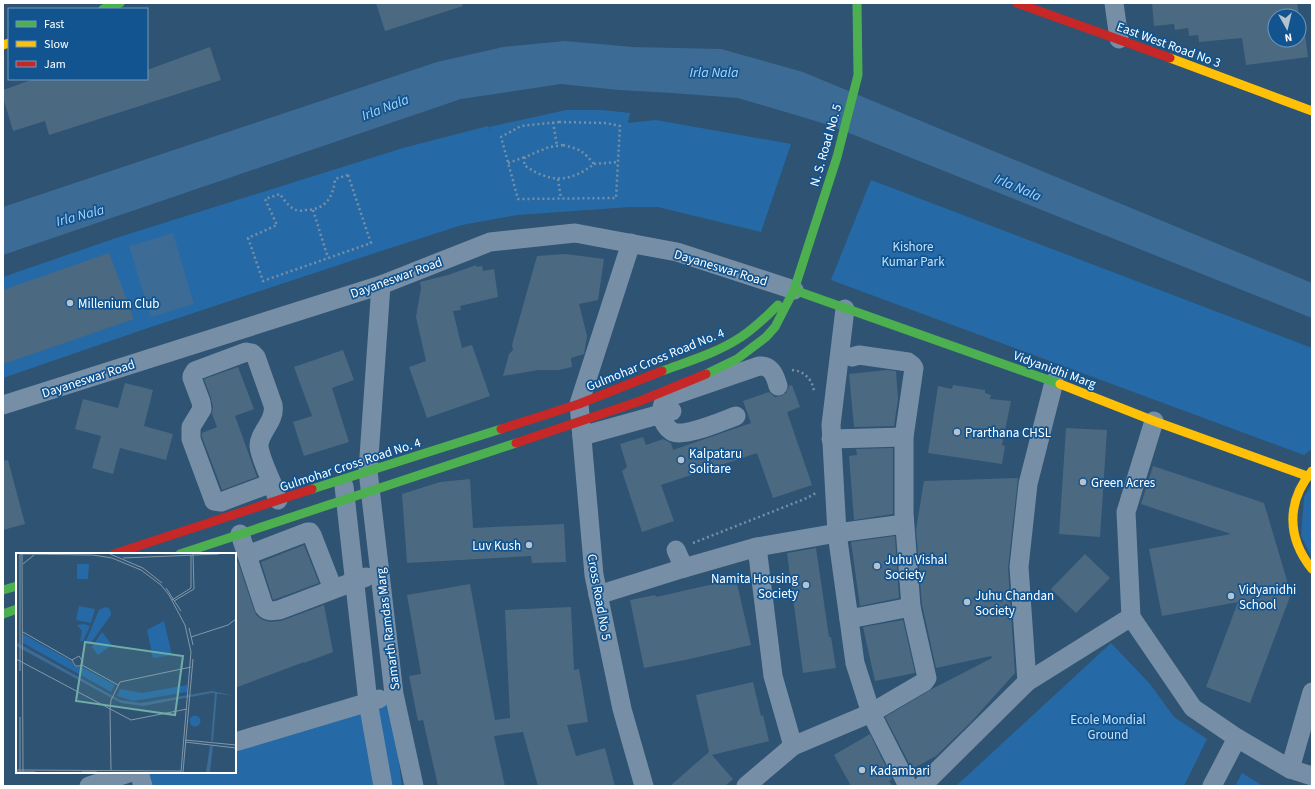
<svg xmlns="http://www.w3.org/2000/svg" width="1315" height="789" font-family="'Source Sans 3',sans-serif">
	<rect width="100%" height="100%" fill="#2f5372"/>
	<g fill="#256aa6">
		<polygon points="566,110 602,110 630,113 628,123 656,120 791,144 761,232 658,207 630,207 517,215 462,225 381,251 145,329 3,378 3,277 116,238 403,148 488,126 491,133 489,127"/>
		<polygon points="871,180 1312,348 1312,449 1304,455 831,280"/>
		<polygon points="1312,483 1312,558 1301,536 1304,497"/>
		<polygon points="1111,643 1150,684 1174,717 1207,739 1184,786 956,786"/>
		<polygon points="391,700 402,786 148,786 144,774 150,772 235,772 235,745"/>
		<polygon points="1242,773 1263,786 1235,786"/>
	</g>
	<g fill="#3c6b95">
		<polygon points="565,41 633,47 721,49 803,72 1312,283 1312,318 829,125 738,98 672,93 618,90 561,84 461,99 3,255 3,207 437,62 503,47"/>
		<polygon points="173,233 194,304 151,317 129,246"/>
	</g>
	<g fill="#4c6982" fill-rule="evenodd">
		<polygon points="376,3 462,3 463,6 385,31"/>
		<path d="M1152,3H1297L1300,19H1303L1308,57L1246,65L1242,38L1199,42L1198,35L1189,36L1188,28L1175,30L1174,24L1154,26ZM1275,16H1299V40H1275Z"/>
		<polygon points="210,47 221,80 49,135 45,121 13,131 3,97 3,90 34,79 147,79 147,70"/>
		<polygon points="109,253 134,319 3,364 3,290"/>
		<polygon points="566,254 604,259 598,300 579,304 587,336 584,354 571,358 572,367 559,370 538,370 503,376 509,354 513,350 512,345 537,256"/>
		<polygon points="476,265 476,267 482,266 483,271 494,269 498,297 460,306 461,310 453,311 462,348 472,345 490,396 427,418 409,367 426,361 416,317 421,288 420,282 448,275"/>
		<polygon points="343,350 354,380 332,388 349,442 304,456 293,422 312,416 294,367"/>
		<polygon points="238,367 254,409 235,416 257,477 222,490 202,437 202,433 217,427 212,414 213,407 211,398 204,379"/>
		<polygon points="887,370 896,371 898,399 894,426 854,427 849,374"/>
		<polygon points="125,383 153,390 144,426 173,434 166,460 120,448 113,474 92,468 101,436 75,429 83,399 118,408"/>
		<polygon points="792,385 800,407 787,412 812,485 773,498 757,453 661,485 674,521 642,532 622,471 627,467 620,444 643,437 646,445 663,439 671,443 673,450 751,423 743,401 769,392 775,397 781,396 786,393 789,386"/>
		<polygon points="953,385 985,390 985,393 991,395 990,399 1011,401 1002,445 1005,446 1002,464 928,453 938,386 952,389"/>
		<polygon points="1066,428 1107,430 1100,537 1059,534"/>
		<polygon points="893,448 893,514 854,520 849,456 857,455 856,449"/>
		<polygon points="8,460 25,524 3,530 3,461"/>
		<polygon points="1153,466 1264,503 1291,594 1250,703 1206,687 1238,602 1162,616 1149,549 1231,534 1141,504"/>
		<polygon points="1018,478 1008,568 1015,673 971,722 936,756 912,769 885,717 932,689 992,658 991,656 936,668 922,605 916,530 924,481"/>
		<polygon points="470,479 473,528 564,524 566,562 532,563 531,556 407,563 402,494 440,482"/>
		<polygon points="895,536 899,598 860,606 851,542"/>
		<polygon points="304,545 319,583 273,600 261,562"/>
		<polygon points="816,548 829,637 831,637 836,668 803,673 787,553"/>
		<polygon points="1085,554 1110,578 1076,613 1051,589"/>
		<polygon points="238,562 254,610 257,616 263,620 270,622 281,621 324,605 333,652 304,663 304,662 235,688 235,563"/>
		<polygon points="736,579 751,645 685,660 644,668 630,600 655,595 656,597"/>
		<polygon points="470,584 495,720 510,718 505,610 571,607 574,670 579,669 588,722 567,725 576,756 605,748 615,786 538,786 523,732 494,736 505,786 438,786 423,720 418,721 409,676 421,674 407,595"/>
		<polygon points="903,620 915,673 875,681 863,627"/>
		<polygon points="753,682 761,716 763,715 769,741 712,755 733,779 725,786 670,786 709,752 696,695"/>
		<polygon points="870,734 892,779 889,781 892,786 851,786 834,755"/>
	</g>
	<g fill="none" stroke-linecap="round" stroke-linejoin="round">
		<g stroke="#768fa6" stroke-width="2.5" stroke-dasharray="2 3" stroke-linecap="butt">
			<polyline points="553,122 557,146"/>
			<polygon points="559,122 606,123 620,126 616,198 518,199 501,137 521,126"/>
			<path d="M563,145C580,149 583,151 594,164C569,183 550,183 524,165L525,157L549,147Z"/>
			<polyline points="508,163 525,157"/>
			<polyline points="594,164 618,162"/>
			<path d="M348,175L371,243L263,281L248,238L277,225L265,199L280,194C284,200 289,207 296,210C298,211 302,211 305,210C325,210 333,198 335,179Z"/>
			<polyline points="558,179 561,199"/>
			<polyline points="313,210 328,258"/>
			<path d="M792,370C804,371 812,379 814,391"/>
			<polyline points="693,543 807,498 816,493"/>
		</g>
		<g stroke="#768fa6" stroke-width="19">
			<polyline points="1114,3 1119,39"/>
			<polyline points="631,243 579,404 594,575 622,709 644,786"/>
			<polyline points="381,285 368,471 394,694 414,786"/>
			<polyline points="845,309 831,425 837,533 855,663 871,713 908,786"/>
			<polyline points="3,405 381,285 490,242 575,233 677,252 794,290"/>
			<path d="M736,416C722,421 686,437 673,432C667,429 663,422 662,417C661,408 662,402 669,397L759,366C771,365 775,375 778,386"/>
			<polyline points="1154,421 1126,512 1131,617 1193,708 1237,738 1290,769 1312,776"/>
			<polyline points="582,436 672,411"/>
			<polyline points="831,439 904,437"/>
			<path d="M272,483L221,502L214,501L191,439V427L202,409L201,402L192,378V376L195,371L246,352L252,353L256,357L273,405C276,421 259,432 259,446C260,457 268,473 272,483L278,500"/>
			<polyline points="344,486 368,702 383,786"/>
			<path d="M240,534L264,607C268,612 272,611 279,610L366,577"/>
			<polyline points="757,547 773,676 793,746"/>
			<polyline points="676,550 684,568"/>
			<polyline points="247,555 307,532 310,532 312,535 333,589"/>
			<polyline points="598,595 684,568 757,547 837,533 904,524"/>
			<polyline points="849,619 911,607"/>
			<polyline points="1027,682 1019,567 1028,484 1054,382"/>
			<polyline points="235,742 379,699"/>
			<polyline points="1290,769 1312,692"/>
			<polyline points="139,772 143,786"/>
			<polyline points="89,786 132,772"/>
			<polyline points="746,786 793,746 871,713 924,682 927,678 911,607 904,513 904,437 914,368 912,365 908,362 859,355 852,357"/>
			<polyline points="922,786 1027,682 1131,617"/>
			<polyline points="1212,786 1237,738"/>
		</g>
		<g stroke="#4caf50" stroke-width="9">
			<polyline points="103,9 120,3"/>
			<polyline points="794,290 1060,384"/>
			<path d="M662,371C689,361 717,353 741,337C755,328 766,317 778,305"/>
			<polyline points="706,374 737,359 766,337 775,327 794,290 837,157 858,75 857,3"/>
			<polyline points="312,489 501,429"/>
			<polyline points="180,554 516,443"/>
			<polyline points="3,590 17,586"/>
			<polyline points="3,614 17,609"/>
		</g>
		<g stroke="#ffc107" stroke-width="9">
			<polyline points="3,45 9,43"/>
			<polyline points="1170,58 1312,111"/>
			<polyline points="1060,384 1154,421 1307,476"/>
			<path d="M1312,471C1286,502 1287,538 1312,569"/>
		</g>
		<g stroke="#c62828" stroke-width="9">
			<polyline points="1017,3 1170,58"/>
			<polyline points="501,429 579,404 662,371"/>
			<polyline points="516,443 640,401 706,374"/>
			<polyline points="114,554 312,489"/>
		</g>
	</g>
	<g fill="#b6c3ce" stroke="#12548f" stroke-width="1.5">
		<circle cx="70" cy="303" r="4"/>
		<circle cx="957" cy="432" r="4"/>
		<circle cx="681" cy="460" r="4"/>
		<circle cx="1083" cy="482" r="4"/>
		<circle cx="529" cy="545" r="4"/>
		<circle cx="877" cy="566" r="4"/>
		<circle cx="806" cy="585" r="4"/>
		<circle cx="1231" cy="596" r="4"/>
		<circle cx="967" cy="602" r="4"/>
		<circle cx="862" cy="770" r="4"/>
	</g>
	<g text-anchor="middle" stroke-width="3.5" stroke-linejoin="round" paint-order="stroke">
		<g font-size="13" fill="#fff" stroke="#12548f">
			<text transform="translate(1169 44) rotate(20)" y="5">East West Road No 3</text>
			<text transform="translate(825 145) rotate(-74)" y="5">N. S. Road No. 5</text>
			<text transform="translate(721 267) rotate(17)" y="5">Dayaneswar Road</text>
			<text transform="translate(396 277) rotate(-20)" y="5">Dayaneswar Road</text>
			<text transform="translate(655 359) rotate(-22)" y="5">Gulmohar Cross Road No. 4</text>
			<text transform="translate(1055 369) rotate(20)" y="5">Vidyanidhi Marg</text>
			<text transform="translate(88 378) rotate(-18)" y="5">Dayaneswar Road</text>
			<text transform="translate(350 464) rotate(-18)" y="5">Gulmohar Cross Road No. 4</text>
			<text transform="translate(600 597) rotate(80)" y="5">Cross Road No 5</text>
			<text transform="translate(387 629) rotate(-97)" y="5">Samarth Ramdas Marg</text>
		</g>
		<g font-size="13" fill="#c3e2fd" stroke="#12548f">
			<text x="913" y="251">Kishore<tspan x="913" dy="15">Kumar Park</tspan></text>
			<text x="1108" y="724">Ecole Mondial<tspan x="1108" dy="15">Ground</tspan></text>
		</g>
		<g font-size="13" fill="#fff" stroke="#12548f" text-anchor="start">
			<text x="78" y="308">Millenium Club</text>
			<text x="965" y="437">Prarthana CHSL</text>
			<text x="689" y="458">Kalpataru<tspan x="689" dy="15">Solitare</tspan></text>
			<text x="1091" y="487">Green Acres</text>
			<text x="521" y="550" text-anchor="end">Luv Kush</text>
			<text x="885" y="564">Juhu Vishal<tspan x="885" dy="15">Society</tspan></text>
			<text x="798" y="583" text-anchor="end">Namita Housing<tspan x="798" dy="15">Society</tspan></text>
			<text x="1239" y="594">Vidyanidhi<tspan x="1239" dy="15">School</tspan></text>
			<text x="975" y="600">Juhu Chandan<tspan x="975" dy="15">Society</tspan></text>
			<text x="870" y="775">Kadambari</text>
		</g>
		<g font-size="14" font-style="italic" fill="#a8d4f9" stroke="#12548f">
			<text x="714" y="77">Irla Nala</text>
			<text transform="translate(385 107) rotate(-21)" y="5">Irla Nala</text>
			<text transform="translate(1018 187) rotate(23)" y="5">Irla Nala</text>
			<text transform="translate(80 215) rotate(-15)" y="5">Irla Nala</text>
		</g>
	</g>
	<g transform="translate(16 553)">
		<rect width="220" height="220" fill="#2f5372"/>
		<path d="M61,11H73L72,26H61ZM63,53L79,56L75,70L60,67ZM90,54L94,56L95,62L74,91L70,88L83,57ZM148,68L156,102L137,105L131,77ZM68,71L74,73L67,88H64L66,78L61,72ZM86,79L96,92L82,102L76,94ZM7,81L55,108L58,114H66L99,132L95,139L7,90ZM171,132V139L130,146L117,148L101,143L104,136L126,140ZM173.5 168a5.5 5.5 0 1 1 11 0a5.5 5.5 0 1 1-11 0Z" fill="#256aa6"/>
		<path d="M0,89L104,147L125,150L196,138L220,143L196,140L127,153L105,150L0,93ZM194,193H197L194,219H190Z" fill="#3c6b95"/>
		<path fill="none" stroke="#3c6b95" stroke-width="2" d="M196,188L200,140"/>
		<path fill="none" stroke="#8298aa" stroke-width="1" d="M4,1L77,2L96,5L125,17L145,32L153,42L169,72L175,99L165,219M4,1V118M6,1L7,219M94,1L127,15L146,30M107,5L203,1M7,11L18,2M150,35L165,58M156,47L175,35V2M158,48L178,36L177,1M173,75L177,92M7,79L56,107L59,113H64L67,109L63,103L56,107M175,84L212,72L220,66M0,106L115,167L171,156M66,112L102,132M4,164V219M169,187L220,192M169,189L220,195M0,217L165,218M95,217L94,157L95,147L104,129L175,114M0,219H19M66,219H81M167,219L177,106"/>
		<path fill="#6fada8" fill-opacity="0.15" stroke="#6fada8" stroke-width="2" d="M69,89L167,103L159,162L60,148Z"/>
		<rect width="220" height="220" fill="none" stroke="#fff" stroke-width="2"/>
	</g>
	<rect width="1315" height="789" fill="none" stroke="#ffffff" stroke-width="8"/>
	<rect x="8" y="8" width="140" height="72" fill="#12548f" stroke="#7198bc"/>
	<rect x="16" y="21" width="20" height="6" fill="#4caf50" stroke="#7198bc"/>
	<text x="44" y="28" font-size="12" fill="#ffffff">Fast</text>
	<rect x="16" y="41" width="20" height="6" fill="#ffc107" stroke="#7198bc"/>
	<text x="44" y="48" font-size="12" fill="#ffffff">Slow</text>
	<rect x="16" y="61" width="20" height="6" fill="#c62828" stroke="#7198bc"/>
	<text x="44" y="68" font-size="12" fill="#ffffff">Jam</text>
	<g transform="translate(1287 28) rotate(172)"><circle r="19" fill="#12548f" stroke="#7198bc"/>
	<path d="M0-3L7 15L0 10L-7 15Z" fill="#b6c3ce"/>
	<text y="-6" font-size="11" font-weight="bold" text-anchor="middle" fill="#ffffff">N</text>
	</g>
</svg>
